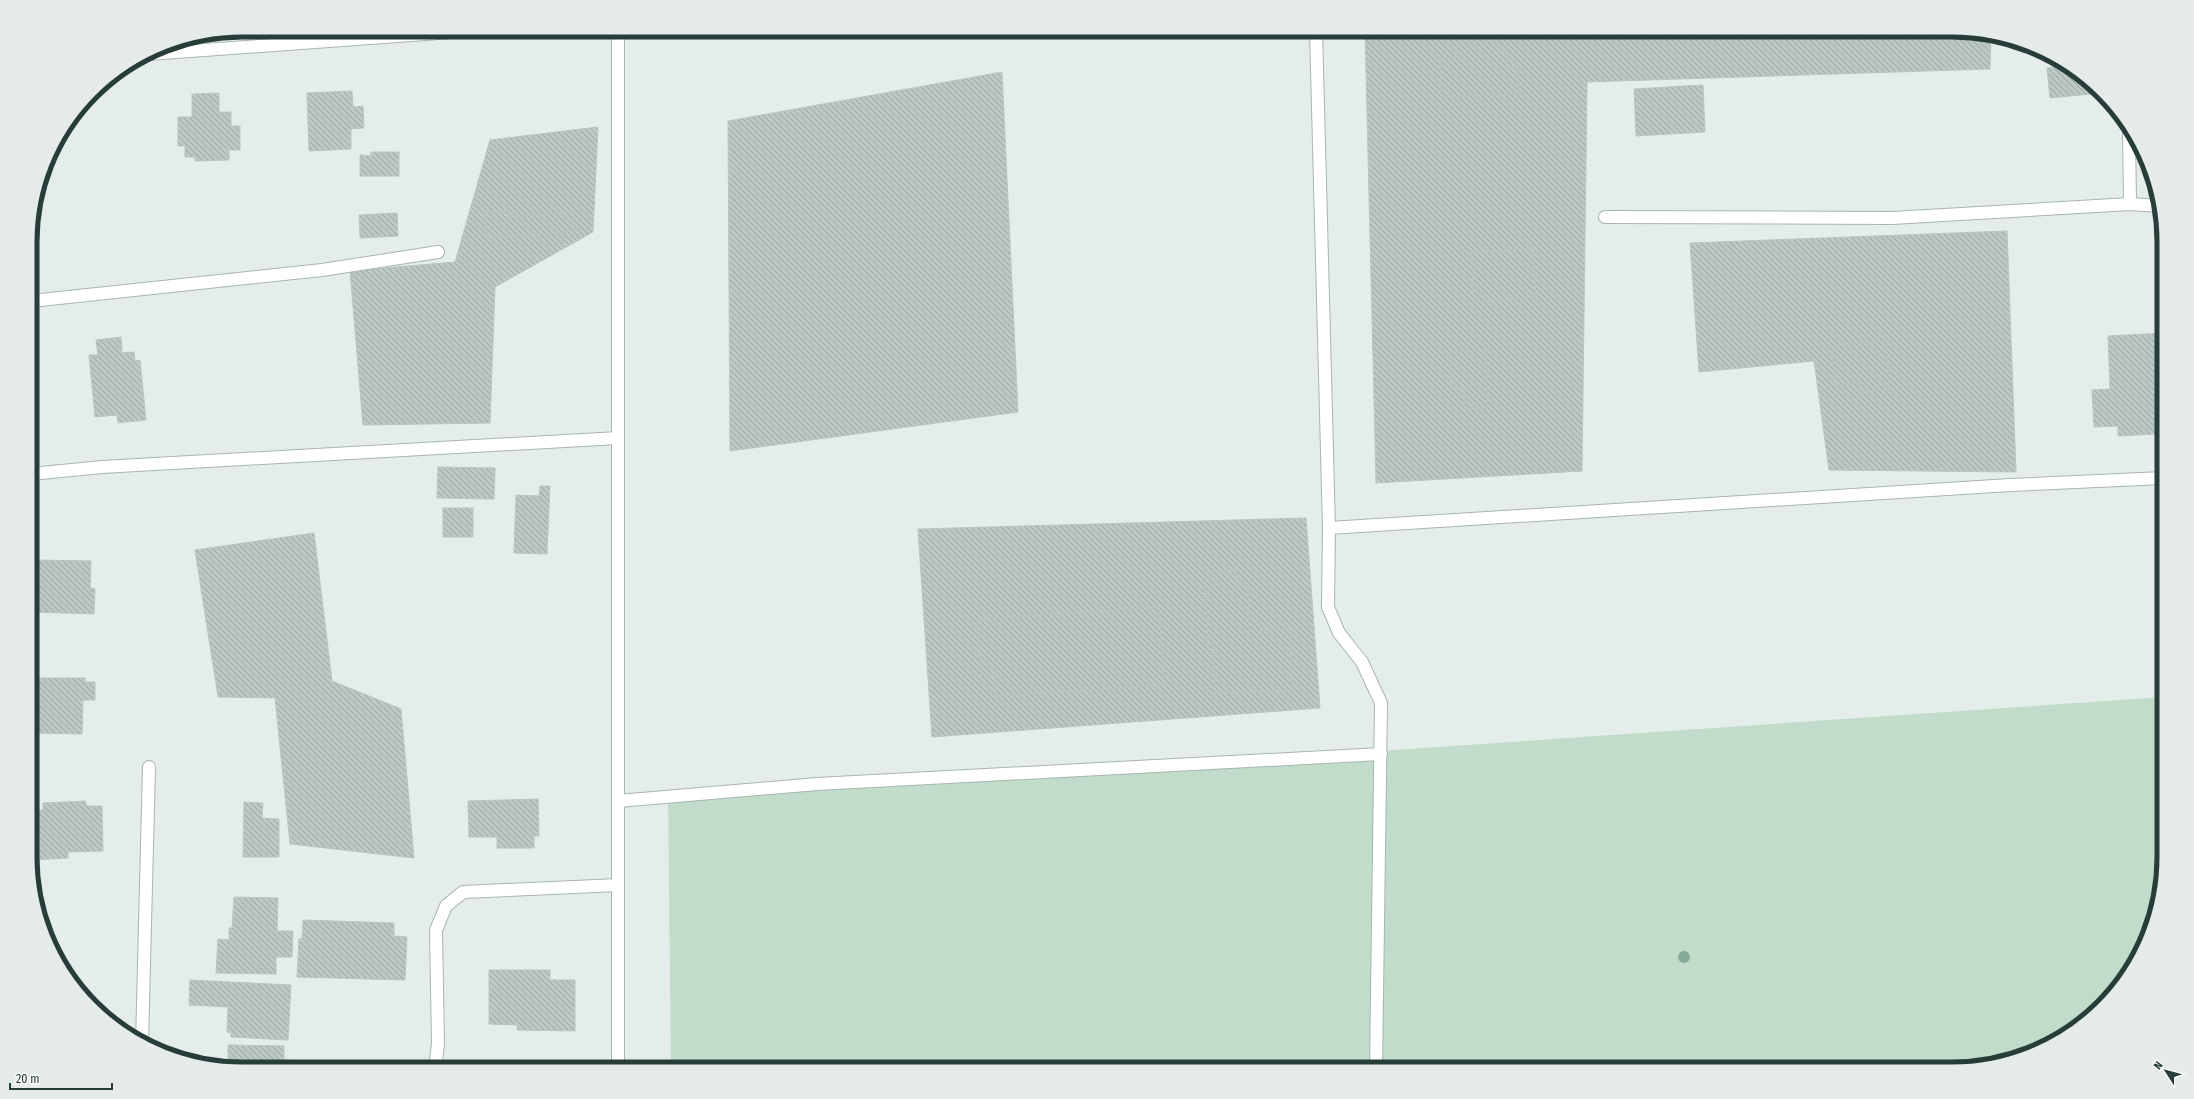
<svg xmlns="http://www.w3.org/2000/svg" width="2194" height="1099" font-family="'Fira Sans Condensed',sans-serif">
	<defs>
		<pattern id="building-back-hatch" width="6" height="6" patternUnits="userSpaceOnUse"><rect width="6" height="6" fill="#bbc8c4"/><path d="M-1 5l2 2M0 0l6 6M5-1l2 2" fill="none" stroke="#98a4a0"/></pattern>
	</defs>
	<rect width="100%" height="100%" fill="#e5edea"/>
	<polygon fill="#c1dccb" points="2164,697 2164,857 2160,899 2142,951 2111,997 2070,1033 2020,1058 1966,1069 671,1069 668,800"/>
	<g fill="url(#building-back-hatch)" stroke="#b8c6c2">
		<polygon points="1365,30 1952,30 1991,34 1990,69 1587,82 1582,471 1376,483"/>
		<polygon points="1498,41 1498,52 1506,51 1507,67 1518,66 1519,94 1441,97 1440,58 1457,57 1457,42"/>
		<polygon points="2067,66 2092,82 2101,93 2050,98 2047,68"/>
		<polygon points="1002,72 1018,412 730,451 728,121"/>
		<polygon points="1703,85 1705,132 1636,136 1634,89"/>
		<polygon points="352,91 353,107 363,106 364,128 351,129 351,149 309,151 307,93"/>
		<polygon points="219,93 219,112 231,112 231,126 240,126 240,150 229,150 229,160 195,161 195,157 185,157 185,146 178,146 178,117 192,117 192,94"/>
		<polygon points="598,127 593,232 495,287 490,423 363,425 350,271 455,262 490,140"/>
		<polygon points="371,152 399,152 399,176 360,176 360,155 371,156"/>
		<polygon points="508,210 509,217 573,212 574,231 487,238 485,212"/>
		<polygon points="397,213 398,236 360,238 359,215"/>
		<polygon points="2007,231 2016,472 1829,470 1814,361 1699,372 1690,243"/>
		<polygon points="1533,248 1536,297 1474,302 1471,253"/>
		<polygon points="2163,333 2163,439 2157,440 2156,434 2118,436 2118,426 2094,427 2092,390 2110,389 2108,336"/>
		<polygon points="121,337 122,353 134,352 135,361 140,360 146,420 118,423 117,415 95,417 89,355 98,355 96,340"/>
		<polygon points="1886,341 1889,390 1859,392 1859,383 1835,385 1832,345"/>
		<polygon points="1486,351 1487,408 1464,409 1464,388 1451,388 1450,352"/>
		<polygon points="31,369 36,427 31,427"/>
		<polygon points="438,467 495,468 494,499 437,498"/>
		<polygon points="540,486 550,486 547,554 514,553 516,495 539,496"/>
		<rect x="443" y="508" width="30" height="29"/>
		<polygon points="1306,518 1320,708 932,737 918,529"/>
		<polygon points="314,533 332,681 401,709 414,858 290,844 275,698 218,697 195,550"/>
		<polygon points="34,560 91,561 90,588 95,589 94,614 33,612"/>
		<polygon points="1236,570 1237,586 1248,585 1249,631 1290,629 1292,690 1215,693 1213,639 1208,639 1205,587 1215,587 1214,571"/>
		<polygon points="1159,607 1164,685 996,696 995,674 981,675 977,619"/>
		<polygon points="37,678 85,678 85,682 95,682 95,700 83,700 82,734 32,733 31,685 37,685"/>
		<polygon points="538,799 539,836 534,836 534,848 497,848 497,837 469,837 468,801"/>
		<polygon points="86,801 86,806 102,806 103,851 68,852 68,858 32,860 32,810 43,810 43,803"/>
		<polygon points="244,802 263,803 262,818 279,819 279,857 243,857"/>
		<polygon points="234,897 278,898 277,931 293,931 292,957 276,957 276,974 216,973 218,939 229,940 229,928 232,928"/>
		<polygon points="303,920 394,923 394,936 407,937 405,980 297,977 299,939 302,939"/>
		<polygon points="489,970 550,970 550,980 575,980 575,1031 517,1030 517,1025 489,1024"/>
		<polygon points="190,980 291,985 288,1040 231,1037 231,1033 227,1032 228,1007 189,1005"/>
		<polygon points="228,1045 284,1046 284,1060 289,1060 289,1069 242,1069 219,1067 219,1063 228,1063"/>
	</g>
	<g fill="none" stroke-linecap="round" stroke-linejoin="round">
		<g stroke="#a8b5b1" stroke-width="14">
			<g id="street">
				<polyline points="618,30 618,1069"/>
				<polyline points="1316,30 1329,528 1328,607 1339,633 1362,662 1381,703 1376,1069"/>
				<polyline points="149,54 480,30"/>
				<polyline points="2129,129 2130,204"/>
				<polyline points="1605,217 1892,218 2130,204 2160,206"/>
				<polyline points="31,301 322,270 438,252"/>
				<polyline points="31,474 102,467 618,438"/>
				<polyline points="1329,528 2010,485 2163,478"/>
				<polyline points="618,801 817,784 1381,754"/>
				<polyline points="142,1043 149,767"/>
				<polyline points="435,1069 438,1044 436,930 446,906 463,892 618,885"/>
			</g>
		</g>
		<use href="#street" stroke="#fff" stroke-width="12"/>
	</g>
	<circle fill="#84a996" cx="1684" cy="957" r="6"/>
	<path d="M0 0H2194V1099H0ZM242 37H1952A205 205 0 0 1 2157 242V857A205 205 0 0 1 1952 1062H242A205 205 0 0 1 37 857V242A205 205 0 0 1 242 37Z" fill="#e5ebe9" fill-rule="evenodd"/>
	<path fill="none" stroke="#263d39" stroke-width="5" d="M242 37H1952A205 205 0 0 1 2157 242V857A205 205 0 0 1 1952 1062H242A205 205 0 0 1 37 857V242A205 205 0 0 1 242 37Z"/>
	<g transform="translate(2166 1071) rotate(306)" stroke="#f6faf8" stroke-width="3" paint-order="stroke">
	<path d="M0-3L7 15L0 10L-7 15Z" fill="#263d39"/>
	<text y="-6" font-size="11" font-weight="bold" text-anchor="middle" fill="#263d39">N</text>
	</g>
	<path d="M10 1083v6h102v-6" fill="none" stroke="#263d39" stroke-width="2"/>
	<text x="16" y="1083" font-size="12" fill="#263d39" stroke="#f6faf8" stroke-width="3" paint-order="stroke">20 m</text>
</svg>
